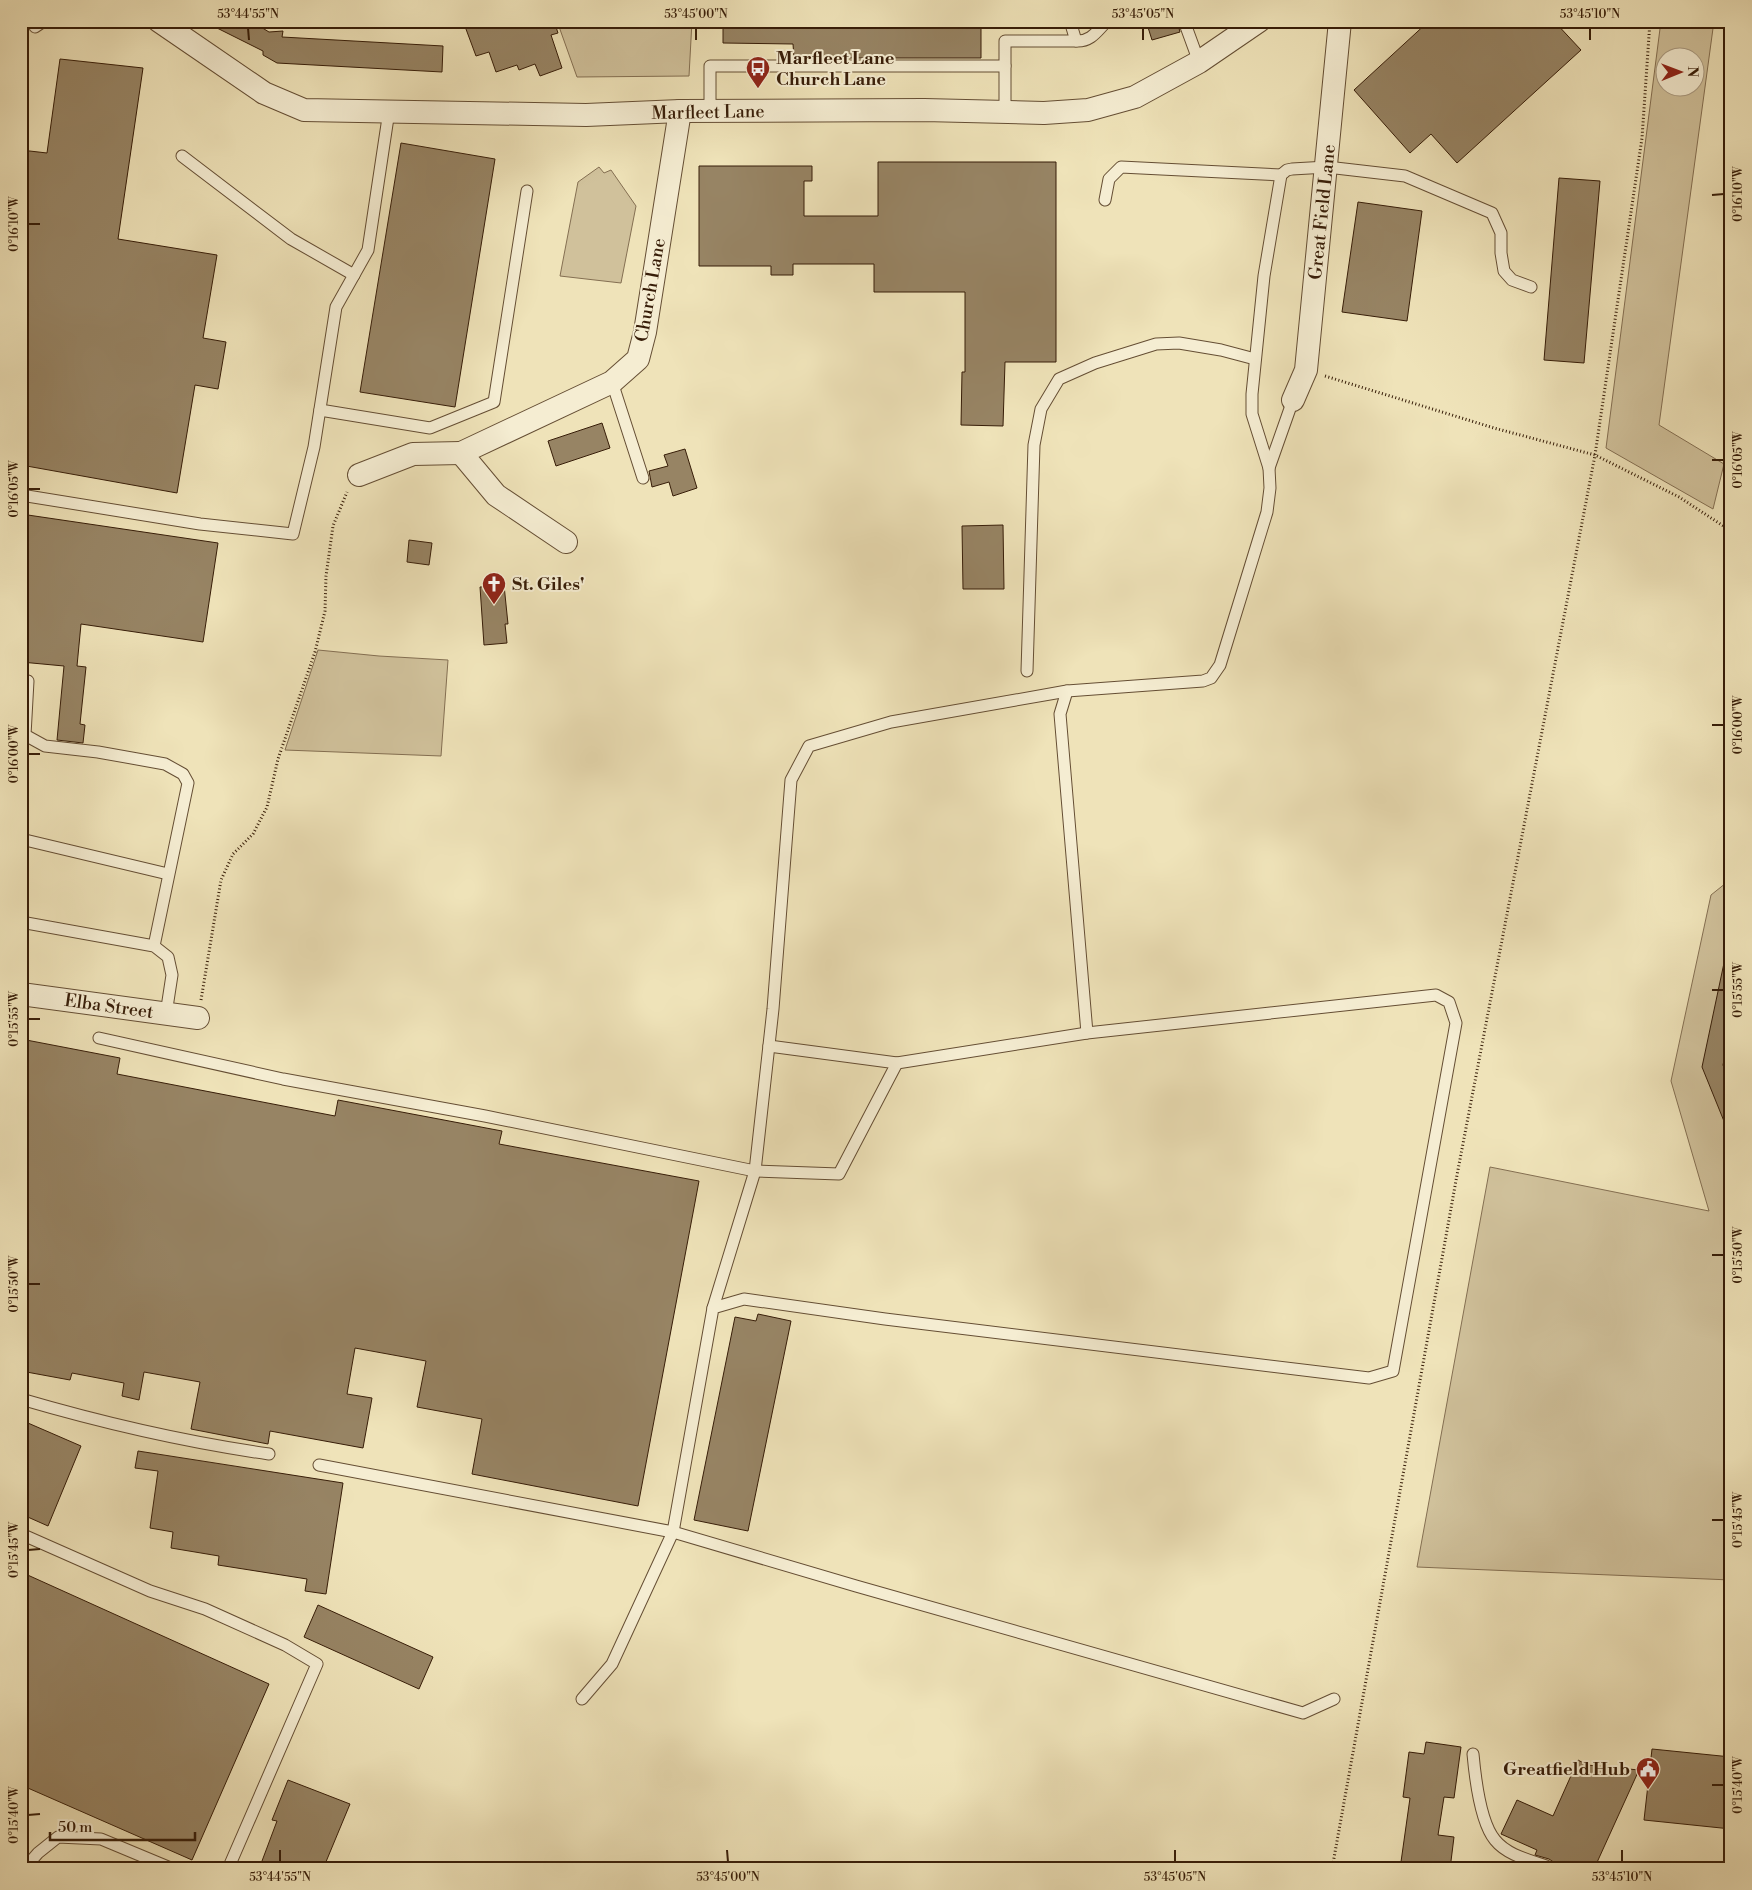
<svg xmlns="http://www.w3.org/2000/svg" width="1752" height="1890" font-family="'Libre Bodoni',serif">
	<rect width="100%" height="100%" fill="#efe3b9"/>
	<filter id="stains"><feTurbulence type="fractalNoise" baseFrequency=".004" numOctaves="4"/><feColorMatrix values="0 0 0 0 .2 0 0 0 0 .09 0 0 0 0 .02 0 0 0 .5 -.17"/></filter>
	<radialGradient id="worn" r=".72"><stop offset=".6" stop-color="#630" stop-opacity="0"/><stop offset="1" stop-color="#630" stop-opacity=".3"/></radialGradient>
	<g fill="#d0c19b" stroke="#846f52" fill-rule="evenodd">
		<polygon points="557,21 692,21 689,76 577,77"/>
		<path d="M1661,21H1714L1659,425L1724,464L1713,509L1606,448ZM1664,58H1694V88H1664Z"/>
		<polygon points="599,167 604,173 611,170 636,206 621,283 560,276 578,182"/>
		<polygon points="318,650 379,656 448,660 441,756 285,750"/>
		<polygon points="1731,879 1731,1580 1417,1567 1490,1167 1709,1211 1671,1081 1711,895"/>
	</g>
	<g fill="#978464" stroke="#371d08">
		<polygon points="203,21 251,21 269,32 283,31 282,37 443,46 442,72 277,63 263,55 263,51"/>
		<polygon points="463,21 554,21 558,33 551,35 562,68 540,76 535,64 519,70 517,65 496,72 489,52 476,56"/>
		<polygon points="723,21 981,21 981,58 794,58 793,44 723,43"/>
		<polygon points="1146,21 1177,21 1180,32 1152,40"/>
		<polygon points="1192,21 1202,21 1203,25 1194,28"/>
		<polygon points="1429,21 1554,21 1581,50 1457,163 1431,134 1410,153 1354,90"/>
		<polygon points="60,59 143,68 118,239 217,255 203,338 226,342 218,389 195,385 177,493 21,465 21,150 47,153"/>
		<polygon points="401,143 495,159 455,407 360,392"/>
		<polygon points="878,162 1056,162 1056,362 1005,362 1003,426 961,425 962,372 965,372 965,292 874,292 874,264 793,264 793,275 771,275 771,266 699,266 699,166 812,166 812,181 804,181 804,216 878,216"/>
		<polygon points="1559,178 1600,181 1584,363 1544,360"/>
		<polygon points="1358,202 1422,211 1407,321 1342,312"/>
		<polygon points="602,423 610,448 556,466 548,441"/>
		<polygon points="685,449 697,488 673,496 669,482 652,487 649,471 668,466 664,455"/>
		<polygon points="21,514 218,543 203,642 81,624 77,666 86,667 80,724 85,725 83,743 57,740 64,666 21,662"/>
		<polygon points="1003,525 1004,589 963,589 962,526"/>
		<polygon points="409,540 432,543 429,565 407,562"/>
		<polygon points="504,585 508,624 505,624 507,643 484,645 480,587"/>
		<polygon points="1724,963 1731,964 1731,1027 1723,1065 1731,1085 1730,1136 1702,1067"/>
		<polygon points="21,1039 120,1058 117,1074 335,1116 338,1100 502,1131 499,1144 699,1181 638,1506 472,1474 482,1419 417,1407 426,1361 355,1348 347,1394 372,1398 363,1448 270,1431 268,1444 191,1429 200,1382 144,1372 139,1400 122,1396 124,1383 72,1373 70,1380 21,1371"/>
		<polygon points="758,1314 791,1321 748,1531 694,1520 735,1317 756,1321"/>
		<polygon points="21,1420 81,1446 48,1526 21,1514"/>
		<polygon points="138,1451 343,1483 326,1594 305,1591 307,1579 218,1565 219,1556 171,1548 173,1532 150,1528 158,1471 135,1468"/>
		<polygon points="21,1572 269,1684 192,1860 21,1785"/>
		<polygon points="318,1605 433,1657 419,1689 304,1637"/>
		<polygon points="1426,1742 1461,1747 1454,1798 1444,1797 1438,1835 1454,1837 1450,1869 1400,1869 1410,1798 1403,1797 1409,1752 1424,1754"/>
		<polygon points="1652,1749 1731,1757 1731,1829 1644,1820"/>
		<polygon points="1578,1760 1587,1765 1639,1770 1594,1869 1564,1869 1549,1859 1535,1855 1537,1850 1501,1834 1517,1800 1553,1816"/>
		<polygon points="288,1780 350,1804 323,1869 259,1869 277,1821 272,1820"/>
	</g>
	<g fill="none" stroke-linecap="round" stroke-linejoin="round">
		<g stroke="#654e34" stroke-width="13">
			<g id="lane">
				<polyline points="1184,21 1199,62"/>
				<polyline points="35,27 44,21"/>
				<path d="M1076,41C1091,42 1097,31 1107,21"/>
				<polyline points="710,111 710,66 1005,66"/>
				<polyline points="1005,112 1005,41 1076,41 1070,21"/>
				<polyline points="182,156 291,239 354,275"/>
				<polyline points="1105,200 1109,179 1121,167 1281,175"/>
				<polyline points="612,382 643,478"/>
				<polyline points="320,410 430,428 494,402 527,191"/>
				<polyline points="1269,468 1293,400"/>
				<polyline points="21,495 200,524 293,534 314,447 336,307 368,250 389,111"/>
				<polyline points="1027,671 1034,445 1041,409 1059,379 1095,363 1156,344 1179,343 1221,350 1255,359"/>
				<polyline points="21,680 28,681 25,735 45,746 98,752 165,764 183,774 188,783 154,946"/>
				<polyline points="1067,691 1060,714 1087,1033"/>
				<polyline points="21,839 168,874"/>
				<polyline points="21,922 154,946 168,957 172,975 166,1014"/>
				<polyline points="99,1038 283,1079 485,1116 755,1171 839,1174 897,1063"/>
				<polyline points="713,1308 755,1171 773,1009 791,780 809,746 891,722 1067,691 1203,681 1211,678 1220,665 1267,512 1270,488 1269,468 1252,414 1252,394 1264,276 1281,175 1287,170 1292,169 1327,167 1405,176 1492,213 1501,233 1501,253 1504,271 1512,280 1531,287"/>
				<path d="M21,1399C103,1423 185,1442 269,1454"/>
				<polyline points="319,1465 673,1532 856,1586 1303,1713 1334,1699"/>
				<polyline points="21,1534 150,1591 205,1609 285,1645 317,1664 228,1869"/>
				<polyline points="582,1699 612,1664 673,1532 713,1308 744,1299 885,1319 1369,1378 1393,1371 1456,1023 1449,1002 1436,995 1087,1033 897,1063 769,1046"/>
				<path d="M1473,1754C1475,1776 1480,1822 1495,1840C1507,1855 1529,1860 1546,1866L1550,1869"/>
				<polyline points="24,1869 38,1853 58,1837 101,1839 173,1869"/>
			</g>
		</g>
		<g stroke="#654e34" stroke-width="24">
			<g id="street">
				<polyline points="159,21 264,93 304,110 586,115 680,111 924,110 1044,113 1088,110 1135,97 1199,62 1259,21"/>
				<polyline points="1293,400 1306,370 1340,21"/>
				<polyline points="359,475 413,454 461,453"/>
				<polyline points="566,542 496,495 461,453 612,382 638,359 645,332 680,111"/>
				<polyline points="21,994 198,1018"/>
			</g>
		</g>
		<g stroke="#371d08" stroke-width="3" stroke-dasharray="1 2.5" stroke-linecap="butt">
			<polyline points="1325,376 1494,428 1595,455 1679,497 1731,531"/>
			<polyline points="201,1000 221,880 233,854 253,834 267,807 278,759 315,652 325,611 326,576 333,526 347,492"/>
			<polyline points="1332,1869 1457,1175 1595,455 1642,138 1650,21"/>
		</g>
		<use href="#lane" stroke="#f5edd2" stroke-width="11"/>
		<use href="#street" stroke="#f5edd2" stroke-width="22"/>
	</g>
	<path fill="none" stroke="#371d08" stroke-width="2" d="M248,28L249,40M696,28V40M1143,28V40M1590,28V40M1712,195L1724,194M28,224H40M1712,460H1724M28,489H40M1712,725H1724M28,754H40M1712,990H1724M28,1019H40M1712,1255H1724M28,1284H40M1712,1520H1724M28,1550L40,1549M1712,1785H1724M28,1815L40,1814M280,1850V1862M727,1850L728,1862M1175,1850V1862M1622,1850V1862"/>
	<defs>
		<g id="bus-pin" transform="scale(1.25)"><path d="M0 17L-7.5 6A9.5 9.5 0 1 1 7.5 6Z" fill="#8f2418" stroke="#f5edd2"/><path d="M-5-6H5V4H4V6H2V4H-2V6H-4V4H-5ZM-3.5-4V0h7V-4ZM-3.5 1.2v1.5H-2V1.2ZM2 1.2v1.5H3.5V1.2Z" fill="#fff"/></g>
		<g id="church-pin" transform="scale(1.25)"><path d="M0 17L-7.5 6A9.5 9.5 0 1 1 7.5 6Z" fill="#8f2418" stroke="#f5edd2"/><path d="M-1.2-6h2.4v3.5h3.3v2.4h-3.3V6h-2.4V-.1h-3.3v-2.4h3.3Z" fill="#fff"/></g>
		<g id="civic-pin" transform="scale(1.25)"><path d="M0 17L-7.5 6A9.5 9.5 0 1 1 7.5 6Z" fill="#8f2418" stroke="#f5edd2"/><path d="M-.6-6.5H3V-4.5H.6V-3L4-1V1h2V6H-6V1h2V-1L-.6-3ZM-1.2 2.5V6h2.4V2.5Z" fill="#fff"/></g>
	</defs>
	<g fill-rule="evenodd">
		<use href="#bus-pin" x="758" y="68"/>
		<use href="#church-pin" x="494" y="584"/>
		<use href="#civic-pin" x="1648" y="1769"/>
	</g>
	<g text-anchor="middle" stroke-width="4" stroke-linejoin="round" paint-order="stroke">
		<g font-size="18" font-weight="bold" fill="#371d08" stroke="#f5edd2" text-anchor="start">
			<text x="776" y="64">Marfleet Lane<tspan x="776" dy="21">Church Lane</tspan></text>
			<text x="512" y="590">St. Giles'</text>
			<text x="1630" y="1775" text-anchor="end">Greatfield Hub</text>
		</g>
		<g font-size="18" fill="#371d08" stroke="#f5edd2">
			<text transform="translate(708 112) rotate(-1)" y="6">Marfleet Lane</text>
			<text transform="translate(1322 212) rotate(-84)" y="6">Great Field Lane</text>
			<text transform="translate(650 290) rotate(-80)" y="6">Church Lane</text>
			<text transform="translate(109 1006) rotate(8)" y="6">Elba Street</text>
		</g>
	</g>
	<rect width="1752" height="1890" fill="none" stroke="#efe3b9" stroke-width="55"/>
	<g transform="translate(1680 72) rotate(89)"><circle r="24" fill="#f5edd2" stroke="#a99a81"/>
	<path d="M0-4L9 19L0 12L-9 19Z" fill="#8f2418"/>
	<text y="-8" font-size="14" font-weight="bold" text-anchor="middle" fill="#371d08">N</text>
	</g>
	<path d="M50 1832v8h145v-8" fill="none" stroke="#371d08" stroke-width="2.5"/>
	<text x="58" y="1832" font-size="15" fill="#371d08" stroke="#f5edd2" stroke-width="4" paint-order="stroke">50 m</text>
	<rect x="28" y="28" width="1696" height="1834" fill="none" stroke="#371d08" stroke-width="2"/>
	<g font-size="12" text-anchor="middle" fill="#371d08">
		<text x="248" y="18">53°44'55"N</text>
		<text x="696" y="18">53°45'00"N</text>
		<text x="1143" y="18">53°45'05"N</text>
		<text x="1590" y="18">53°45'10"N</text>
		<text transform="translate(1738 194) rotate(-90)" y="4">0°16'10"W</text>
		<text transform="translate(14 224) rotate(-90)" y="4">0°16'10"W</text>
		<text transform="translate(1738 460) rotate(-90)" y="4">0°16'05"W</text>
		<text transform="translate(14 489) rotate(-90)" y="4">0°16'05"W</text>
		<text transform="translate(1738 725) rotate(-90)" y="4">0°16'00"W</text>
		<text transform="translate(14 754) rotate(-90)" y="4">0°16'00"W</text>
		<text transform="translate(1738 990) rotate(-90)" y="4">0°15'55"W</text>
		<text transform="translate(14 1019) rotate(-90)" y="4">0°15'55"W</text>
		<text transform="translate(1738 1255) rotate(-90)" y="4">0°15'50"W</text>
		<text transform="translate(14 1284) rotate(-90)" y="4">0°15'50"W</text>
		<text transform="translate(1738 1520) rotate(-90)" y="4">0°15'45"W</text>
		<text transform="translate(14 1550) rotate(-90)" y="4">0°15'45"W</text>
		<text transform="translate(1738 1785) rotate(-90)" y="4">0°15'40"W</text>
		<text transform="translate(14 1815) rotate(-90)" y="4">0°15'40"W</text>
		<text x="280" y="1881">53°44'55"N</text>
		<text x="728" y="1881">53°45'00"N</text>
		<text x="1175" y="1881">53°45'05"N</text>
		<text x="1622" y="1881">53°45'10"N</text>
	</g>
	<rect width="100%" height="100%" filter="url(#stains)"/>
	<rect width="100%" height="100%" fill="url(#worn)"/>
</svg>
